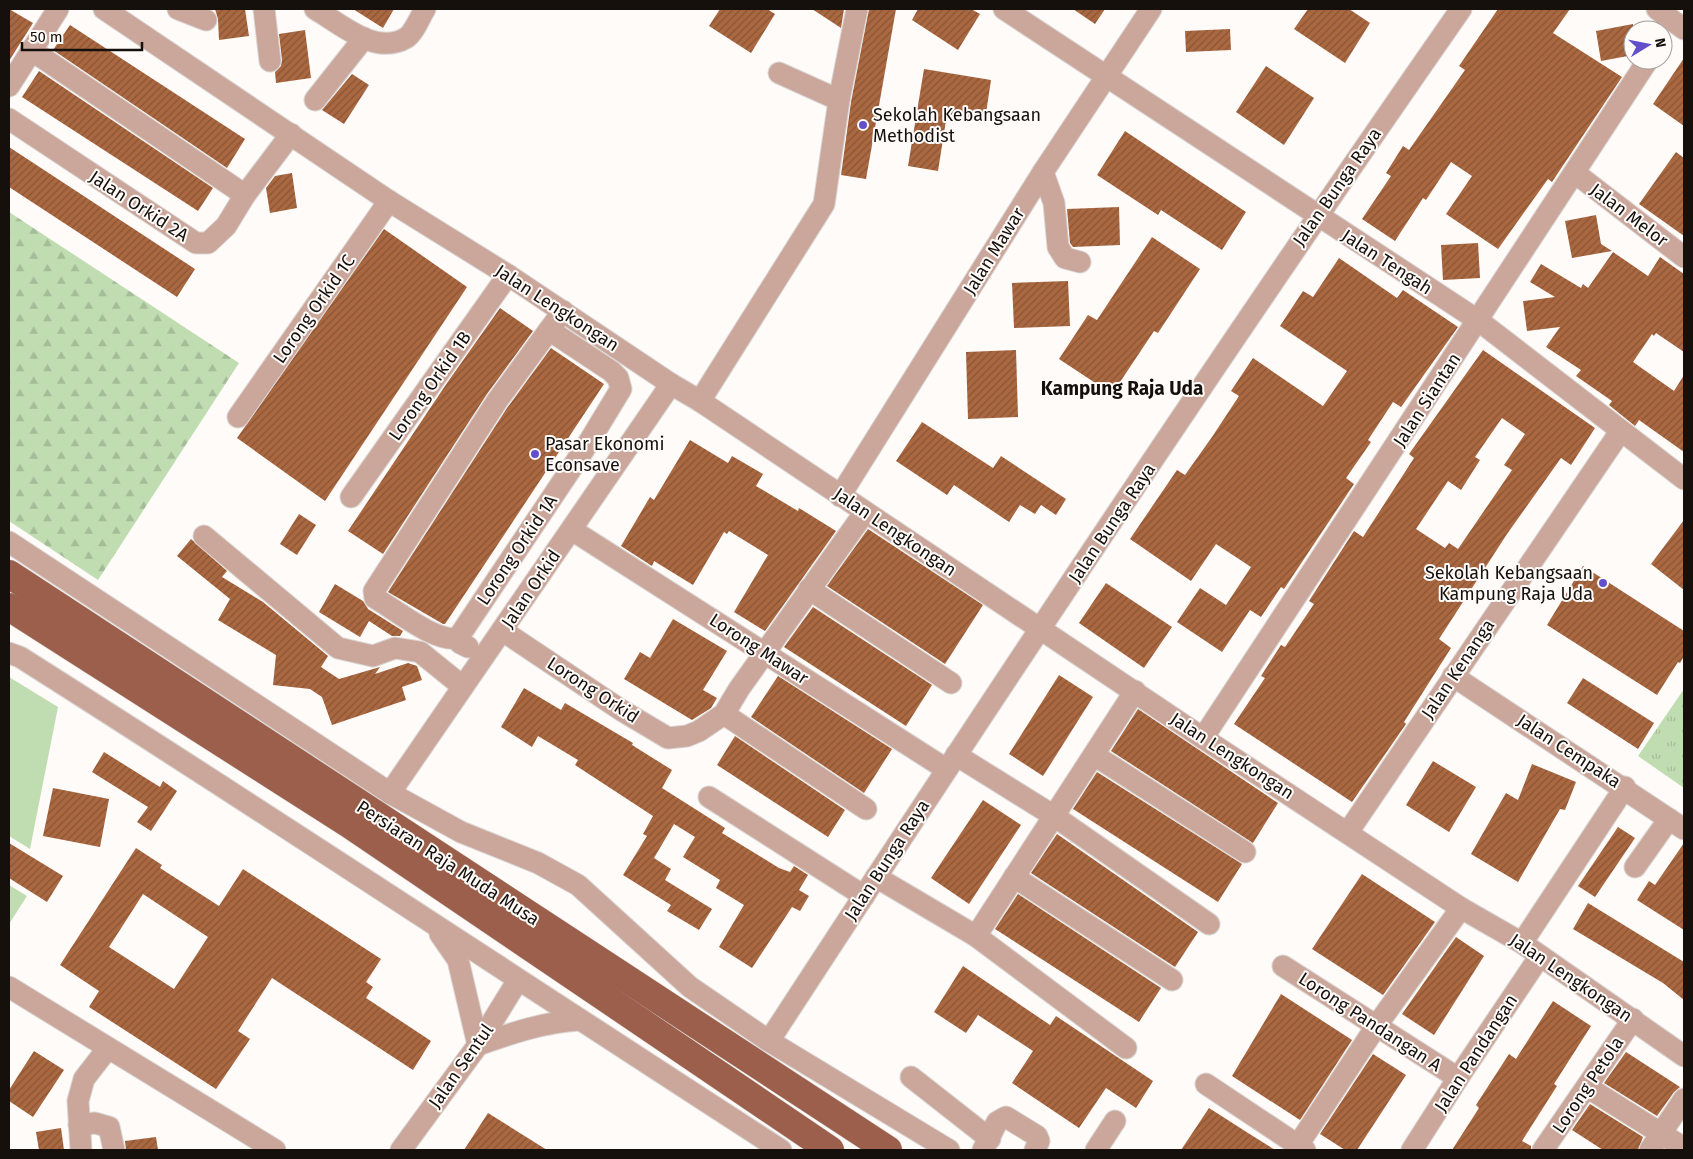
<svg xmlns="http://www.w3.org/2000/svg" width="1693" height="1159" font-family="'Fira Sans',sans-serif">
	<defs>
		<pattern id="grass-tufts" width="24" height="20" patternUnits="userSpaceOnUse" patternTransform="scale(1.25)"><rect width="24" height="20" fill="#c0dcb1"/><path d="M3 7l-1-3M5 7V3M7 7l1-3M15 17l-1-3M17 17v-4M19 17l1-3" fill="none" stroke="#a4bc97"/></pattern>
		<pattern id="forest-firs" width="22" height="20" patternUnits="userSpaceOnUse" patternTransform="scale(1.25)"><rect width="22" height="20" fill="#c0dcb1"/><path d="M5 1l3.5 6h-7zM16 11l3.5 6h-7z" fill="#a4bc97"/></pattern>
		<pattern id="building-hatch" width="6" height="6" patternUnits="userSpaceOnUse" patternTransform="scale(1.25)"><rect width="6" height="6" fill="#aa6841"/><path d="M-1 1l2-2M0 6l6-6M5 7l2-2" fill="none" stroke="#895435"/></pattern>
	</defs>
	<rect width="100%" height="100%" fill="#fefbf9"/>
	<polygon fill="url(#grass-tufts)" points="1684,689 1684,788 1638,756"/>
	<polygon fill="url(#forest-firs)" points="9,212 239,363 98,580 9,521"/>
	<g fill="#c0dcb1">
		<polygon points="9,677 58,707 30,849 9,836"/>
		<polygon points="9,885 27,896 9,924"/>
	</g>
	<g fill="url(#building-hatch)" fill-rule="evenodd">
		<polygon points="9,9 33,23 9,61"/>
		<polygon points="215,9 245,9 249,36 219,40 218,19"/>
		<polygon points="353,9 394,9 383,28"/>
		<polygon points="720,9 767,9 775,14 751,53 709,26"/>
		<polygon points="812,9 844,9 841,28"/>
		<polygon points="869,9 896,9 866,179 841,175 851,102"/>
		<polygon points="918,9 971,9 980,14 958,50 912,20"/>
		<polygon points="1073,9 1105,9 1095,24"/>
		<polygon points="1308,9 1349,9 1370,23 1345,63 1294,29"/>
		<polygon points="1498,9 1570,9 1553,33 1622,77 1552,182 1548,179 1498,249 1446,214 1472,176 1451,162 1426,200 1423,198 1395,241 1362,219 1391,176 1386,173 1403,146 1409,150 1465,70 1459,66"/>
		<polygon points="1633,24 1633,55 1601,61 1596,31"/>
		<polygon points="70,25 245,139 227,168 53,50"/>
		<polygon points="1230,29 1231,50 1186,52 1185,31"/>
		<polygon points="305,30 311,78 276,83 275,72 281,66 282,60 279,34"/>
		<polygon points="1684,58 1684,126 1653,104"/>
		<polygon points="1266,66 1314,98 1284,145 1236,112"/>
		<polygon points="924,69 991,80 985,120 947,114 938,171 908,166"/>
		<polygon points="39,71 213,188 198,211 22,97"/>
		<polygon points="352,74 369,85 344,124 322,110"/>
		<polygon points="1125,131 1246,212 1222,250 1161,210 1158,215 1097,175"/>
		<polygon points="9,147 195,269 177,297 9,187"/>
		<polygon points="1676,152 1684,158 1684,236 1639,204"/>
		<polygon points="292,173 297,208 270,213 266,188 275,176"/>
		<polygon points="1119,207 1120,245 1073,247 1070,243 1067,209"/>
		<polygon points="1596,215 1601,244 1612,251 1572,258 1565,221"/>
		<polygon points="384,229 467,287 325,501 237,438"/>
		<polygon points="1152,237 1200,269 1158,333 1154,331 1112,394 1059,359 1088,315 1097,320"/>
		<polygon points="1478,243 1480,278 1443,280 1441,245"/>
		<polygon points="1613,252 1648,276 1660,257 1684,274 1684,352 1656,333 1654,336 1652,334 1633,362 1674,391 1684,375 1684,452 1639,420 1635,426 1609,405 1612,401 1576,376 1581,370 1546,347 1560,327 1527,331 1523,301 1555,297 1530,282 1541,264 1581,288 1583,284 1588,288"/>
		<polygon points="1339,258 1397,298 1403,290 1458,327 1401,407 1393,402 1368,440 1371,442 1346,478 1354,484 1284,589 1281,587 1261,617 1250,610 1222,652 1177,622 1200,588 1226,605 1251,567 1216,544 1191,581 1130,539 1177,470 1185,475 1212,437 1239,396 1231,391 1253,358 1323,406 1347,371 1280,326 1303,291 1313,297"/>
		<polygon points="1068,281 1070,326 1014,328 1012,283"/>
		<polygon points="500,308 533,331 487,394 383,554 348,531 447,383"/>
		<polygon points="551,348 604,384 445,624 443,624 388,592 507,408"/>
		<polygon points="1016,350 1018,417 968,419 966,352"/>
		<path d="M1483,350L1595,428L1571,465L1561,458L1507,534L1439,639L1451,648L1404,722L1406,724L1352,802L1234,724L1265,678L1261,676L1281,645L1285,647L1314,604L1309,601L1354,531L1363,537L1414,458L1409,454ZM1502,418L1525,434L1504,465L1512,470L1458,549L1449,543L1445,548L1416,529L1448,481L1461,490L1480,460L1475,457Z"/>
		<polygon points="922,422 993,468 1001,456 1066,499 1056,515 1041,505 1035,514 1020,505 1009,522 954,485 947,495 896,461"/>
		<polygon points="690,440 728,463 732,456 763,474 756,486 798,511 799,508 836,531 765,631 734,612 768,555 729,531 727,534 724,532 693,585 654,561 652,566 621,546 650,497 654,500"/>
		<polygon points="299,514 316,525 297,555 280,544"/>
		<polygon points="1684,520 1684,590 1651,564"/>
		<polygon points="868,529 983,605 945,664 827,586"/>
		<polygon points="191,539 227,571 222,577 263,602 328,656 321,667 339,679 380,667 375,674 408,663 417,666 422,680 402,687 406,700 332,725 322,697 310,689 273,685 276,655 218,620 230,599 177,556"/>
		<polygon points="1583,566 1684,631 1684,656 1680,663 1678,662 1657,695 1547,625"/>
		<polygon points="1106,583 1172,627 1144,668 1079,623"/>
		<polygon points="335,584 363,601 368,609 403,631 400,636 392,636 369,621 360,637 319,612"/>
		<polygon points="813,607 932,685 906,726 784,647"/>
		<polygon points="673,619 727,651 703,690 717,698 711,708 692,720 624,679 640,652 650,658"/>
		<polygon points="1059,675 1093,697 1043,776 1009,754"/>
		<polygon points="778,676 892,749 864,793 751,717"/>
		<polygon points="1583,678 1654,723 1638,749 1567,703"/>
		<polygon points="524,688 561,710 565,703 633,743 632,745 672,770 662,788 725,828 722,833 779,868 790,872 794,866 808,875 799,890 809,896 800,911 792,907 752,968 719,947 744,905 716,888 720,880 683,857 695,837 674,824 654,858 671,869 665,880 712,909 699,930 667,911 671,905 623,875 647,836 643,834 653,816 575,765 578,760 538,736 532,747 501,727"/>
		<polygon points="1138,709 1278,803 1253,843 1111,751"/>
		<polygon points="735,736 845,810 828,837 717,765"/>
		<polygon points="104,752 160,787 163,781 177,791 151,831 137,822 148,807 92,772"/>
		<polygon points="1433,761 1476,787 1449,832 1406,805"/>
		<polygon points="1532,764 1576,782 1565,810 1560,809 1518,882 1471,854 1506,793 1518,800"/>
		<polygon points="1097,772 1242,864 1218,902 1073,809"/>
		<polygon points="53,788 109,799 100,847 43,836"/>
		<polygon points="983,800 1021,825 969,904 931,878"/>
		<polygon points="1618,827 1635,838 1595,897 1578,886"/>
		<polygon points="1057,834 1198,932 1175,967 1031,873"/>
		<polygon points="9,843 63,876 47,902 9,878"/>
		<polygon points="1684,843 1684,930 1637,900 1649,881 1655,885"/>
		<path d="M136,848L162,865L160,868L219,906L243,869L381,959L366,982L373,987L366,998L431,1041L413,1070L272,978L238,1031L250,1039L216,1089L89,1007L99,991L60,965ZM143,894L208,937L174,989L109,947Z"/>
		<polygon points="1362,874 1435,922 1383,995 1312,949"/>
		<polygon points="1018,894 1161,988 1139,1022 995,929"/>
		<polygon points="1588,903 1684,962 1684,1000 1663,983 1573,929"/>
		<polygon points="1456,937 1484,956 1434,1035 1402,1014"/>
		<polygon points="963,966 1050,1025 1056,1016 1153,1081 1136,1108 1106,1088 1079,1128 1012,1083 1033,1051 978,1015 966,1033 934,1012"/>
		<polygon points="1281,994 1352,1040 1300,1120 1232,1076"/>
		<polygon points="1553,1001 1591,1026 1554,1084 1557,1086 1522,1141 1531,1146 1531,1150 1452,1150 1479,1108 1476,1105 1509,1054 1516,1059"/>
		<polygon points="34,1051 64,1070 33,1117 9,1101 9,1090"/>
		<polygon points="1626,1052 1680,1087 1674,1092 1657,1116 1604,1083"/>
		<polygon points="1373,1054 1406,1075 1357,1150 1345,1150 1320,1134"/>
		<polygon points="1590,1104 1643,1137 1638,1150 1603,1150 1572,1130"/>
		<polygon points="1209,1108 1248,1133 1275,1150 1181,1150"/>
		<polygon points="488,1113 515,1130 547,1150 464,1150"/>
		<polygon points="61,1128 64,1150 39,1150 36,1132"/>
		<polygon points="156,1137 158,1150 126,1150 125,1141"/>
	</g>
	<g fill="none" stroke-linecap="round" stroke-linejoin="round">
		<g stroke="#d9d5d3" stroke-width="23">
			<g id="minor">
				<polyline points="104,9 389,201 508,275 671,384 700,401 1203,738 1461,908 1522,943 1684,1056"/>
				<polyline points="178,9 206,20"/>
				<polyline points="264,9 270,61"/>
				<path d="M315,9C341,24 375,56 406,38C414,33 420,17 425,9"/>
				<polyline points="1004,9 1479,321 1684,479"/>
				<polyline points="1657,9 1684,29"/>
				<polyline points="31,50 245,195"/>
				<polyline points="779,73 839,100"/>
				<polyline points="9,86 58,9"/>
				<polyline points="315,100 364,38"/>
				<polyline points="9,119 196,243 208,243 226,226 245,195 291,134"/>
				<polyline points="1043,172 1054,203 1058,247 1065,258 1080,262"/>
				<polyline points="1575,173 1684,257"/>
				<polyline points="700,401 824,204 839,100 857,9"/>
				<polyline points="238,417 389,201"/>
				<polyline points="840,496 1043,172 1151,9"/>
				<polyline points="351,497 508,275"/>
				<polyline points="572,530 946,769"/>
				<polyline points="204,536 338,648 373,656 395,648 420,652 462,686"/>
				<polyline points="9,542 390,793 461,832 538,863 578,885 690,987 769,1041 949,1150"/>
				<polyline points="809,589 951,683"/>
				<polyline points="503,631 621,710 668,738 687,736 699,731 724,714 739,689 865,512"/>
				<path d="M458,638C436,643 396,610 375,598L374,591L497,401L563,311"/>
				<polyline points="468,647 460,643 458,638 587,445 621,389 618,378 611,371 549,330"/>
				<path d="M9,653L20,657C276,819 527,986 781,1150"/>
				<polyline points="1453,676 1684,829"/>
				<polyline points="724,714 866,809"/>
				<polyline points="1203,738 1648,60"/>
				<polyline points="956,755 1054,816 1209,924"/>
				<polyline points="1094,755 1245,852"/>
				<polyline points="390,793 671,384"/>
				<polyline points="709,797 864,896"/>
				<polyline points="1348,832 1620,432"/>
				<polyline points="1635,867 1669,819"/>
				<polyline points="876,877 976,936 1126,1048"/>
				<polyline points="1014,877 1172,980"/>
				<path d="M440,934L458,960L478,1045C512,1033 544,1022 580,1020"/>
				<polyline points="976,936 1135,691"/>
				<polyline points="1522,943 1625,787"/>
				<polyline points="1283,966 1458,1078"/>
				<polyline points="9,987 275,1150"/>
				<path d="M769,1041C995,694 1224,349 1461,9"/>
				<polyline points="911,1077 990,1139"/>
				<polyline points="1206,1084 1305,1150"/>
				<polyline points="1587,1087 1684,1148"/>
				<polyline points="79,1125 95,1123 109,1127 114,1150"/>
				<polyline points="1298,1145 1377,1025 1461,908"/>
				<polyline points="81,1150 78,1101 84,1079 108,1048"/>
				<polyline points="401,1150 478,1045 518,980"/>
				<polyline points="983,1150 997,1122 1006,1117 1037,1136 1039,1141 1035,1150"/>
				<polyline points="1096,1150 1115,1121"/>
				<polyline points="1412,1150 1458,1078 1540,956"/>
				<polyline points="1543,1150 1633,1019"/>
				<polyline points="1650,1150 1684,1099"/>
			</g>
		</g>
		<g stroke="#d9d5d3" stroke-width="29">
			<g id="major">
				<polyline points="9,574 888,1150"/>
				<polyline points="9,607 349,824 830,1150"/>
			</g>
		</g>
		<use href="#minor" stroke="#cba79b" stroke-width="21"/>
		<use href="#major" stroke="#9c5f4b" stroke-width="28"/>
	</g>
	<g fill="#6150c9" stroke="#fefbf9" stroke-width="2">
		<circle cx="863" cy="125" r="5"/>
		<circle cx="535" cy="454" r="5"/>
		<circle cx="1603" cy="583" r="5"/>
	</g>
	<g text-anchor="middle" stroke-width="4" stroke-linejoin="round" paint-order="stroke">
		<g font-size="18" fill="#16100d" stroke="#fefbf9" text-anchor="start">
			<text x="873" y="121">Sekolah Kebangsaan<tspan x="873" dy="21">Methodist</tspan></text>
			<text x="545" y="450">Pasar Ekonomi<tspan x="545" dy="21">Econsave</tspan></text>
			<text x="1593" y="579" text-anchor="end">Sekolah Kebangsaan<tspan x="1593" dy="21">Kampung Raja Uda</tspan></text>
		</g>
		<g font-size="18" fill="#16100d" stroke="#fefbf9">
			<text transform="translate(1337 187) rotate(-55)" y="6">Jalan Bunga Raya</text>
			<text transform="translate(139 206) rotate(33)" y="6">Jalan Orkid 2A</text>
			<text transform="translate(1629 215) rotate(37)" y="6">Jalan Melor</text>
			<text transform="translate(994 251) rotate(-58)" y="6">Jalan Mawar</text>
			<text transform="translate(1387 262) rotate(33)" y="6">Jalan Tengah</text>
			<text transform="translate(557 308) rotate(33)" y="6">Jalan Lengkongan</text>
			<text transform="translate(314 309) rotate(-55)" y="6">Lorong Orkid 1C</text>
			<text transform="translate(430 386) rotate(-55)" y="6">Lorong Orkid 1B</text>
			<text transform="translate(1427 400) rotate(-57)" y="6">Jalan Siantan</text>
			<text transform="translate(1112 523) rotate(-56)" y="6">Jalan Bunga Raya</text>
			<text transform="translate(895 532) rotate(34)" y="6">Jalan Lengkongan</text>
			<text transform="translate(517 550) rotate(-56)" y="6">Lorong Orkid 1A</text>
			<text transform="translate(531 589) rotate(-56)" y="6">Jalan Orkid</text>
			<text transform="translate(759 649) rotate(33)" y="6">Lorong Mawar</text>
			<text transform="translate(1458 669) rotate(-56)" y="6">Jalan Kenanga</text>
			<text transform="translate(593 690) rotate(33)" y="6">Lorong Orkid</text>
			<text transform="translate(1569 751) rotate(33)" y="6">Jalan Cempaka</text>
			<text transform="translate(1232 756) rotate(33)" y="6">Jalan Lengkongan</text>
			<text transform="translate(887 860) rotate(-57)" y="6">Jalan Bunga Raya</text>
			<text transform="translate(448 863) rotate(33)" y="6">Persiaran Raja Muda Musa</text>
			<text transform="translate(1571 978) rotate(34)" y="6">Jalan Lengkongan</text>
			<text transform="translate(1370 1022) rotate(33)" y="6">Lorong Pandangan A</text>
			<text transform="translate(1476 1053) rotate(-57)" y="6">Jalan Pandangan</text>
			<text transform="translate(461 1066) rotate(-55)" y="6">Jalan Sentul</text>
			<text transform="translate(1588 1085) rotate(-56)" y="6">Lorong Petola</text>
		</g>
		<g font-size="19" font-weight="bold" fill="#16100d" stroke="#fefbf9">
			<text x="1122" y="395">Kampung Raja Uda</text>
		</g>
	</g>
	<rect width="1693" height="1159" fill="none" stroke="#16100d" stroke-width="20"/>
	<g transform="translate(1648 45) rotate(80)"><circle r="24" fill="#fefbf9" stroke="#a19d9b"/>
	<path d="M0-4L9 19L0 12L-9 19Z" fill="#6150c9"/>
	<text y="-8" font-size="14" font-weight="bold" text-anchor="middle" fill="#16100d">N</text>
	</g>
	<path d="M22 42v8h120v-8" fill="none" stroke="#16100d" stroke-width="2.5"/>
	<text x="30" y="42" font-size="15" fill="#16100d" stroke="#fefbf9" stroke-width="4" paint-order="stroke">50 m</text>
</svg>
